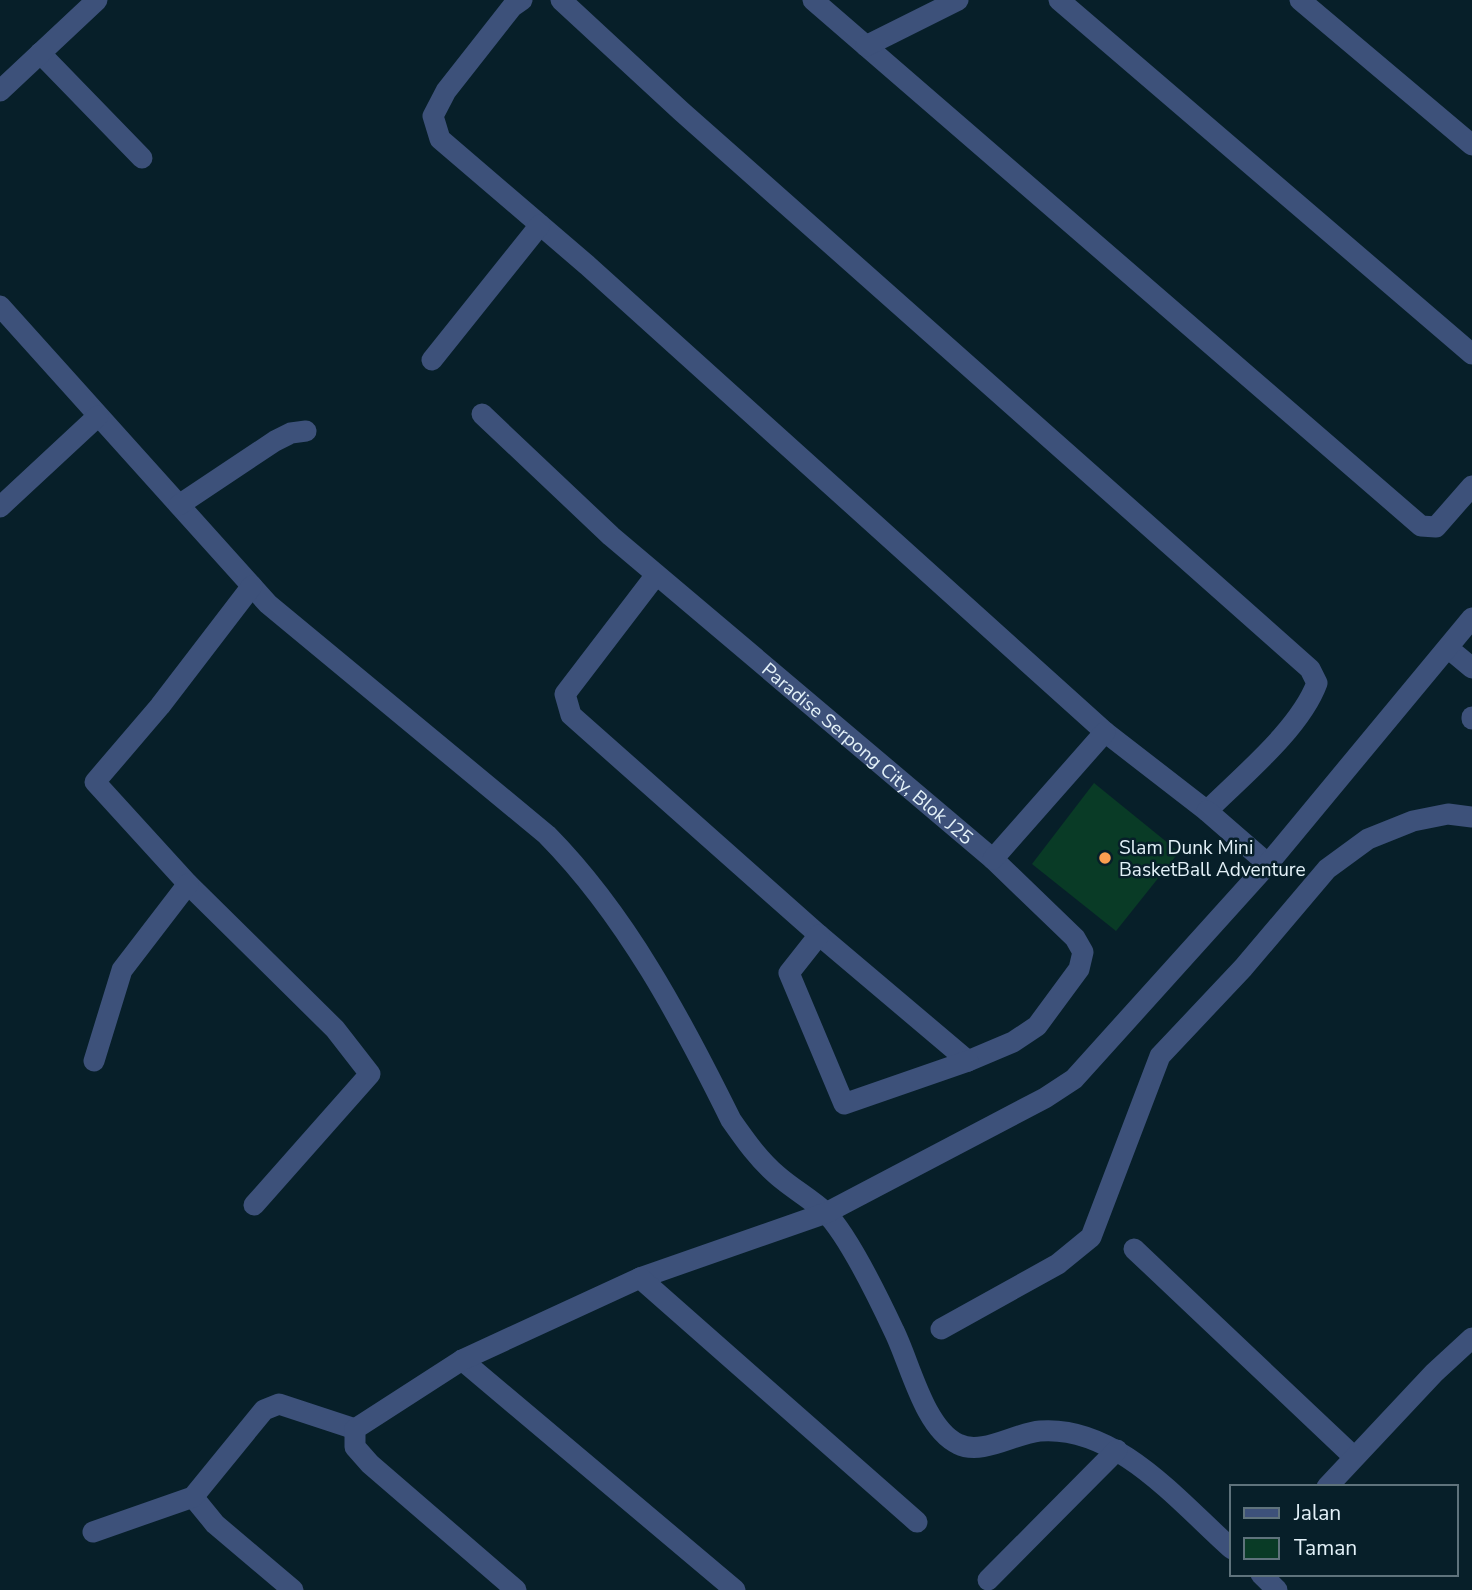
<svg xmlns="http://www.w3.org/2000/svg" width="1472" height="1590" font-family="'Nunito Sans',sans-serif">
	<rect width="100%" height="100%" fill="#071f29"/>
	<polygon fill="#093b26" points="1094,783 1179,852 1116,931 1032,864"/>
	<g fill="none" stroke-linecap="round" stroke-linejoin="round">
		<g stroke="#3d517a" stroke-width="21">
			<path d="M522,0L512,7L446,91L433,116L440,139L587,265L1105,732L1207,811C1242,776 1300,729 1317,683L1310,669L681,111L561,0"/>
			<polyline points="813,0 1421,526 1436,527 1472,486"/>
			<polyline points="1059,0 1472,354"/>
			<polyline points="1300,0 1472,145"/>
			<polyline points="866,46 958,0"/>
			<polyline points="40,53 142,158"/>
			<polyline points="0,91 97,0"/>
			<path d="M0,306L268,604L547,835C626,915 681,1019 731,1120C745,1140 759,1160 778,1176C793,1189 811,1199 825,1212C849,1236 879,1299 894,1331C910,1363 924,1428 958,1444C982,1456 1015,1433 1040,1431C1117,1425 1179,1502 1232,1549"/>
			<polyline points="432,360 540,225"/>
			<path id="s1" d="M482,414L611,536L993,859L1075,938L1083,952L1079,969L1037,1026L1013,1042L968,1061L819,935L571,715L565,694L656,575"/>
			<polyline points="179,505 275,441 291,433 306,431"/>
			<polyline points="0,507 98,416"/>
			<polyline points="252,586 160,706 95,782 188,884 335,1029 370,1074 254,1205"/>
			<polyline points="1448,648 1472,668"/>
			<polyline points="1472,717 1472,719"/>
			<polyline points="1207,811 1268,864"/>
			<polyline points="993,859 1105,732"/>
			<polyline points="819,935 789,973 844,1104 968,1061"/>
			<polyline points="94,1061 122,970 188,884"/>
			<polyline points="1134,1249 1354,1457"/>
			<polyline points="640,1278 826,1213 1045,1098 1074,1079 1268,864 1472,618"/>
			<polyline points="941,1329 1058,1264 1091,1237 1160,1056 1243,968 1327,869 1368,839 1413,821 1448,814 1472,817"/>
			<polyline points="462,1360 735,1590"/>
			<polyline points="1327,1487 1434,1373 1472,1338"/>
			<polyline points="193,1497 215,1524 293,1590"/>
			<polyline points="93,1532 193,1497 264,1410 279,1404 355,1429"/>
			<polyline points="1261,1574 1277,1590"/>
			<polyline points="988,1580 1117,1450"/>
			<polyline points="516,1590 370,1464 355,1447 355,1429 462,1360 640,1278 917,1522"/>
		</g>
	</g>
	<circle fill="#fb9e50" stroke="#071f29" stroke-width="2.5" cx="1105" cy="858" r="7"/>
	<g text-anchor="middle" stroke-width="5" stroke-linejoin="round" paint-order="stroke">
		<g font-size="19" fill="#e3f1f8" stroke="#071f29">
			<text dy="7" stroke="none"><textPath href="#s1" startOffset="514">Paradise Serpong City, Blok J25</textPath></text>
		</g>
		<g font-size="19" fill="#e3f1f8" stroke="#071f29" text-anchor="start">
			<text x="1119" y="854">Slam Dunk Mini<tspan x="1119" dy="22">BasketBall Adventure</tspan></text>
		</g>
	</g>
	<rect x="1230" y="1485" width="228" height="91" fill="#071f29" stroke="#5f737c" stroke-width="2"/>
	<rect x="1244" y="1508" width="35" height="10" fill="#3d517a" stroke="#5f737c" stroke-width="2"/>
	<text x="1294" y="1520" font-size="21" fill="#e3f1f8">Jalan</text>
	<rect x="1244" y="1538" width="35" height="21" fill="#093b26" stroke="#5f737c" stroke-width="2"/>
	<text x="1294" y="1555" font-size="21" fill="#e3f1f8">Taman</text>
</svg>
